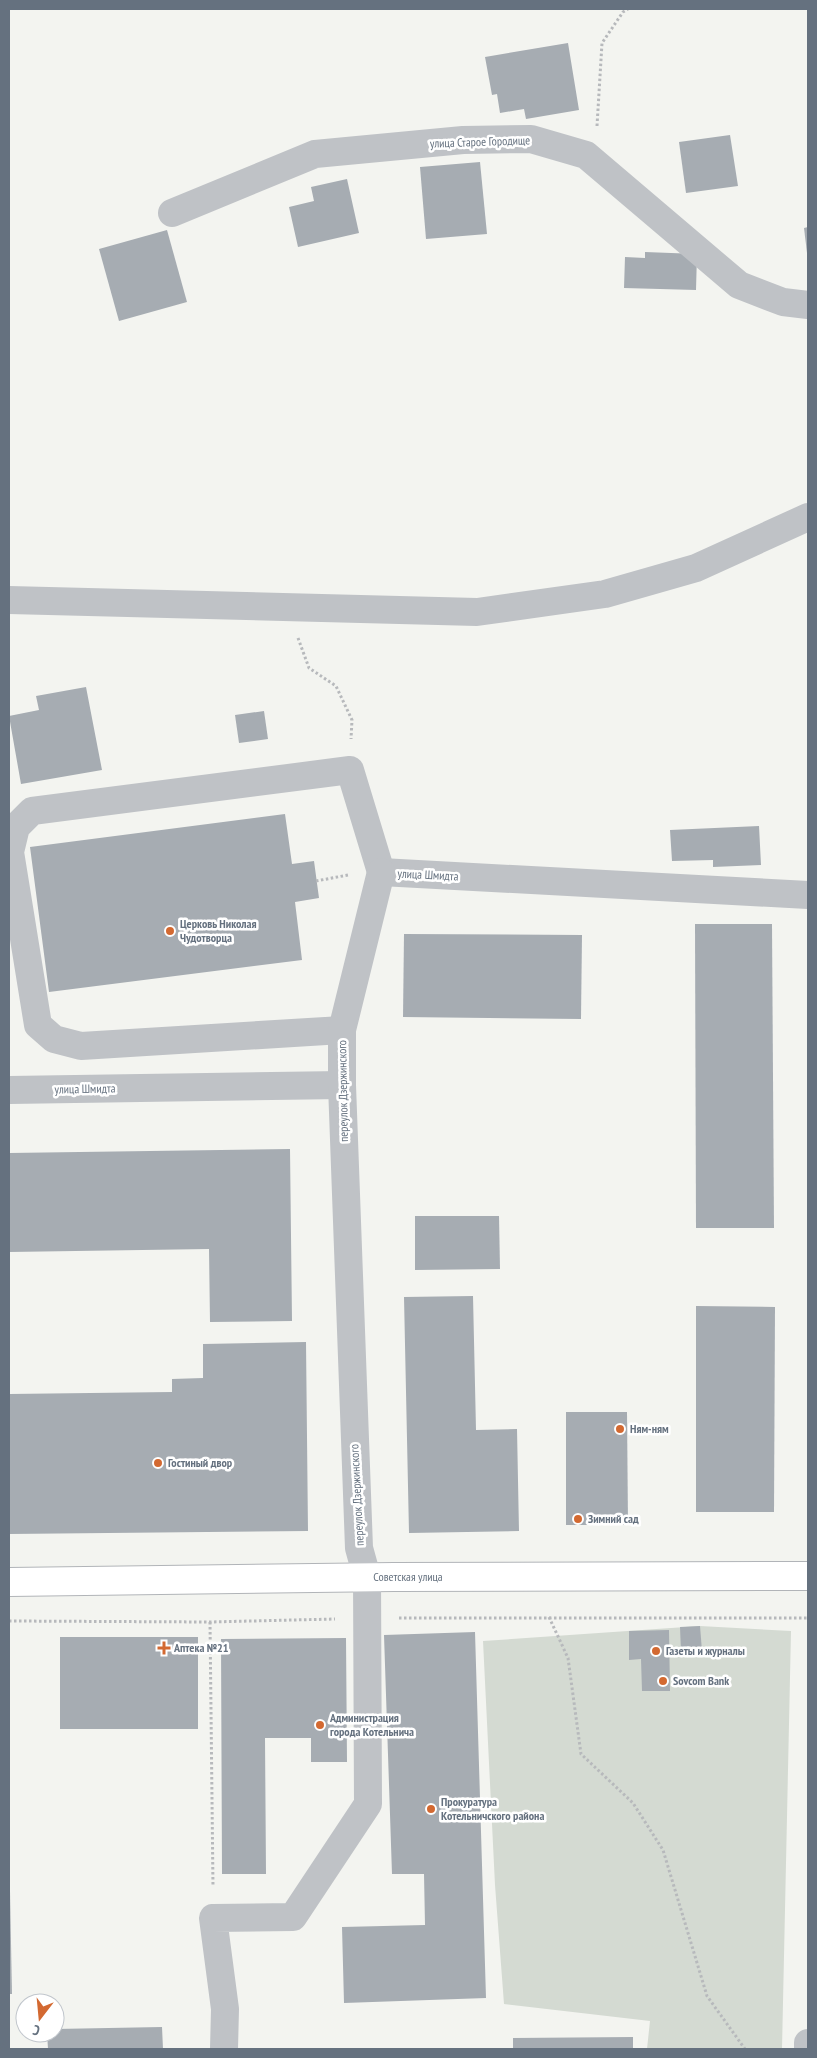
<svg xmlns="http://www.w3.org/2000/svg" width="817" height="2058" font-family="'PT Sans Narrow',sans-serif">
	<rect width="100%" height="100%" fill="#f3f4f0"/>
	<polygon fill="#d4dad2" points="700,1626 791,1631 782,2049 647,2049 650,2021 504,2004 495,1885 483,1641"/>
	<g fill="#a6acb2">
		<polygon points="568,43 579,110 526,119 524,109 500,113 497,94 492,95 485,57"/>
		<polygon points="730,135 738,186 686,193 679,142"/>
		<polygon points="480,162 487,234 426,239 420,167"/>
		<polygon points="347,179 359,233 298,247 289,207 314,201 311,187"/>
		<polygon points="808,227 808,252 807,253 804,228"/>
		<polygon points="167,230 187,302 119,321 99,249"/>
		<polygon points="645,252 697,254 696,290 624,288 625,257 645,258"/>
		<polygon points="86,687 102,770 21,784 9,716 39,710 36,696"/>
		<polygon points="264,711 268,739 239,743 235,715"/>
		<polygon points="285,814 292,864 314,861 319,898 295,902 302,960 49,992 30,847"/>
		<polygon points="759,826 761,865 713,867 713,860 672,861 670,830"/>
		<polygon points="695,924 772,924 774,1228 696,1228"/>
		<polygon points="404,934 582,935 581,1019 403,1017"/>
		<polygon points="290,1149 292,1321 210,1322 209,1249 9,1252 9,1153"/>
		<polygon points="415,1216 499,1216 500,1269 415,1270"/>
		<polygon points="473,1296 476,1430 517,1429 519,1531 409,1533 404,1297"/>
		<polygon points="696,1306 775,1307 774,1512 696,1512"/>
		<polygon points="306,1342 308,1531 9,1534 9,1394 172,1392 172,1379 203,1378 203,1344"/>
		<polygon points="566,1412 627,1412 628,1525 566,1525"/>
		<polygon points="700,1626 702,1651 681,1652 680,1627"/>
		<polygon points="669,1630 670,1691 642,1691 641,1659 629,1660 629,1631"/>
		<polygon points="475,1632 486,1998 344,2003 342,1927 425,1925 424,1874 392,1874 384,1635"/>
		<rect x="60" y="1637" width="138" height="92"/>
		<polygon points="346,1638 347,1762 311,1762 311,1738 265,1738 266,1874 222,1874 221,1639"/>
		<polygon points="9,1891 10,1891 12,1994 9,1994"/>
		<polygon points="162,2027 163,2049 48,2049 47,2033 55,2033 55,2029"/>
		<polygon points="633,2037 633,2049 513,2049 513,2038"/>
	</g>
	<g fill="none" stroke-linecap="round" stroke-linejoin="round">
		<g stroke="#b1b4b8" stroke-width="30">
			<polyline id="major" points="9,1582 394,1577 808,1576"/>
		</g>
		<g stroke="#b7b9bc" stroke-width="3" stroke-dasharray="2.5 2.5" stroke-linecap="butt">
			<polyline points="597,126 602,43 623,12 628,9"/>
			<polyline points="298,638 309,668 336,686 352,720 351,739"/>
			<polyline points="316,881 348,875"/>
			<polyline points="549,1617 568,1658 581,1754 633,1803 663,1850 707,1996 745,2049"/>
			<polyline points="399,1618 808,1618"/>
			<polyline points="9,1621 210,1622 335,1619"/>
			<polyline points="210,1622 213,1887"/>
		</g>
		<g stroke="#bfc2c6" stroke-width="28">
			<polyline points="172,213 315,154 463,140 531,139 586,155 739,285 783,302 808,305"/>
			<polyline points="9,600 477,612 605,594 696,568 808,517"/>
			<polyline points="381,872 808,895"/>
			<polyline points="342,1030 81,1046 54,1039 38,1025 10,852 16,827 32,811 350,770 381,872"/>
			<polyline points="9,1090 342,1085"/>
			<polyline points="224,2049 225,2009 213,1918 293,1917 368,1804 367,1577 359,1548 342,1085 342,1030 381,872"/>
			<polyline points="808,2049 808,2043"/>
		</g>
		<use href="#major" stroke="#fff" stroke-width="28"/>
	</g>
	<g fill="#d36931" stroke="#fff" stroke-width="2">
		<circle cx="170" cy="931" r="5"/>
		<circle cx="620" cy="1429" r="5"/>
		<circle cx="158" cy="1463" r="5"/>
		<circle cx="578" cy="1519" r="5"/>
		<path d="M161.5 1640.5h5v5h5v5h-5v5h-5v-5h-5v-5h5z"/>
		<circle cx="656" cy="1651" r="5"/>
		<circle cx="663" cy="1681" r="5"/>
		<circle cx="320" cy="1725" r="5"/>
		<circle cx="431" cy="1809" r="5"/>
	</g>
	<g text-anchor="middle" stroke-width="5" stroke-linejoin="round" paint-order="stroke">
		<g font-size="12" fill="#65717f" stroke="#fff">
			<text transform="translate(480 142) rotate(-2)" y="4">улица Старое Городище</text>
			<text transform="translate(428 875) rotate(3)" y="4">улица Шмидта</text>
			<text transform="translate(85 1089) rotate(-1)" y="4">улица Шмидта</text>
			<text transform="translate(343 1091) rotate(-91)" y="4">переулок Дзержинского</text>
			<text transform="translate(357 1495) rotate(-93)" y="4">переулок Дзержинского</text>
			<text x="408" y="1581">Советская улица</text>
		</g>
		<g font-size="12" font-weight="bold" fill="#65717f" stroke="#fff" text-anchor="start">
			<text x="180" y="928">Церковь Николая<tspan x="180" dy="14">Чудотворца</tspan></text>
			<text x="630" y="1433">Ням-ням</text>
			<text x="168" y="1467">Гостиный двор</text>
			<text x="588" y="1523">Зимний сад</text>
			<text x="174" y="1652">Аптека №21</text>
			<text x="666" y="1655">Газеты и журналы</text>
			<text x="673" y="1685">Sovcom Bank</text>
			<text x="330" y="1722">Администрация<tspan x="330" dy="14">города Котельнича</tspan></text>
			<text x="441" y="1806">Прокуратура<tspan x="441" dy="14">Котельничского района</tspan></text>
		</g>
	</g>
	<rect width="817" height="2058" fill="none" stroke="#65717f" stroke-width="20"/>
	<g transform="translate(40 2018) rotate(196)"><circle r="24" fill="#ffffff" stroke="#c1c6cc"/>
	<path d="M0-4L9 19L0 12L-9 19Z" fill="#d36931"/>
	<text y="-8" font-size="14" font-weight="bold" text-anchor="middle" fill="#65717f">С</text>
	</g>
</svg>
